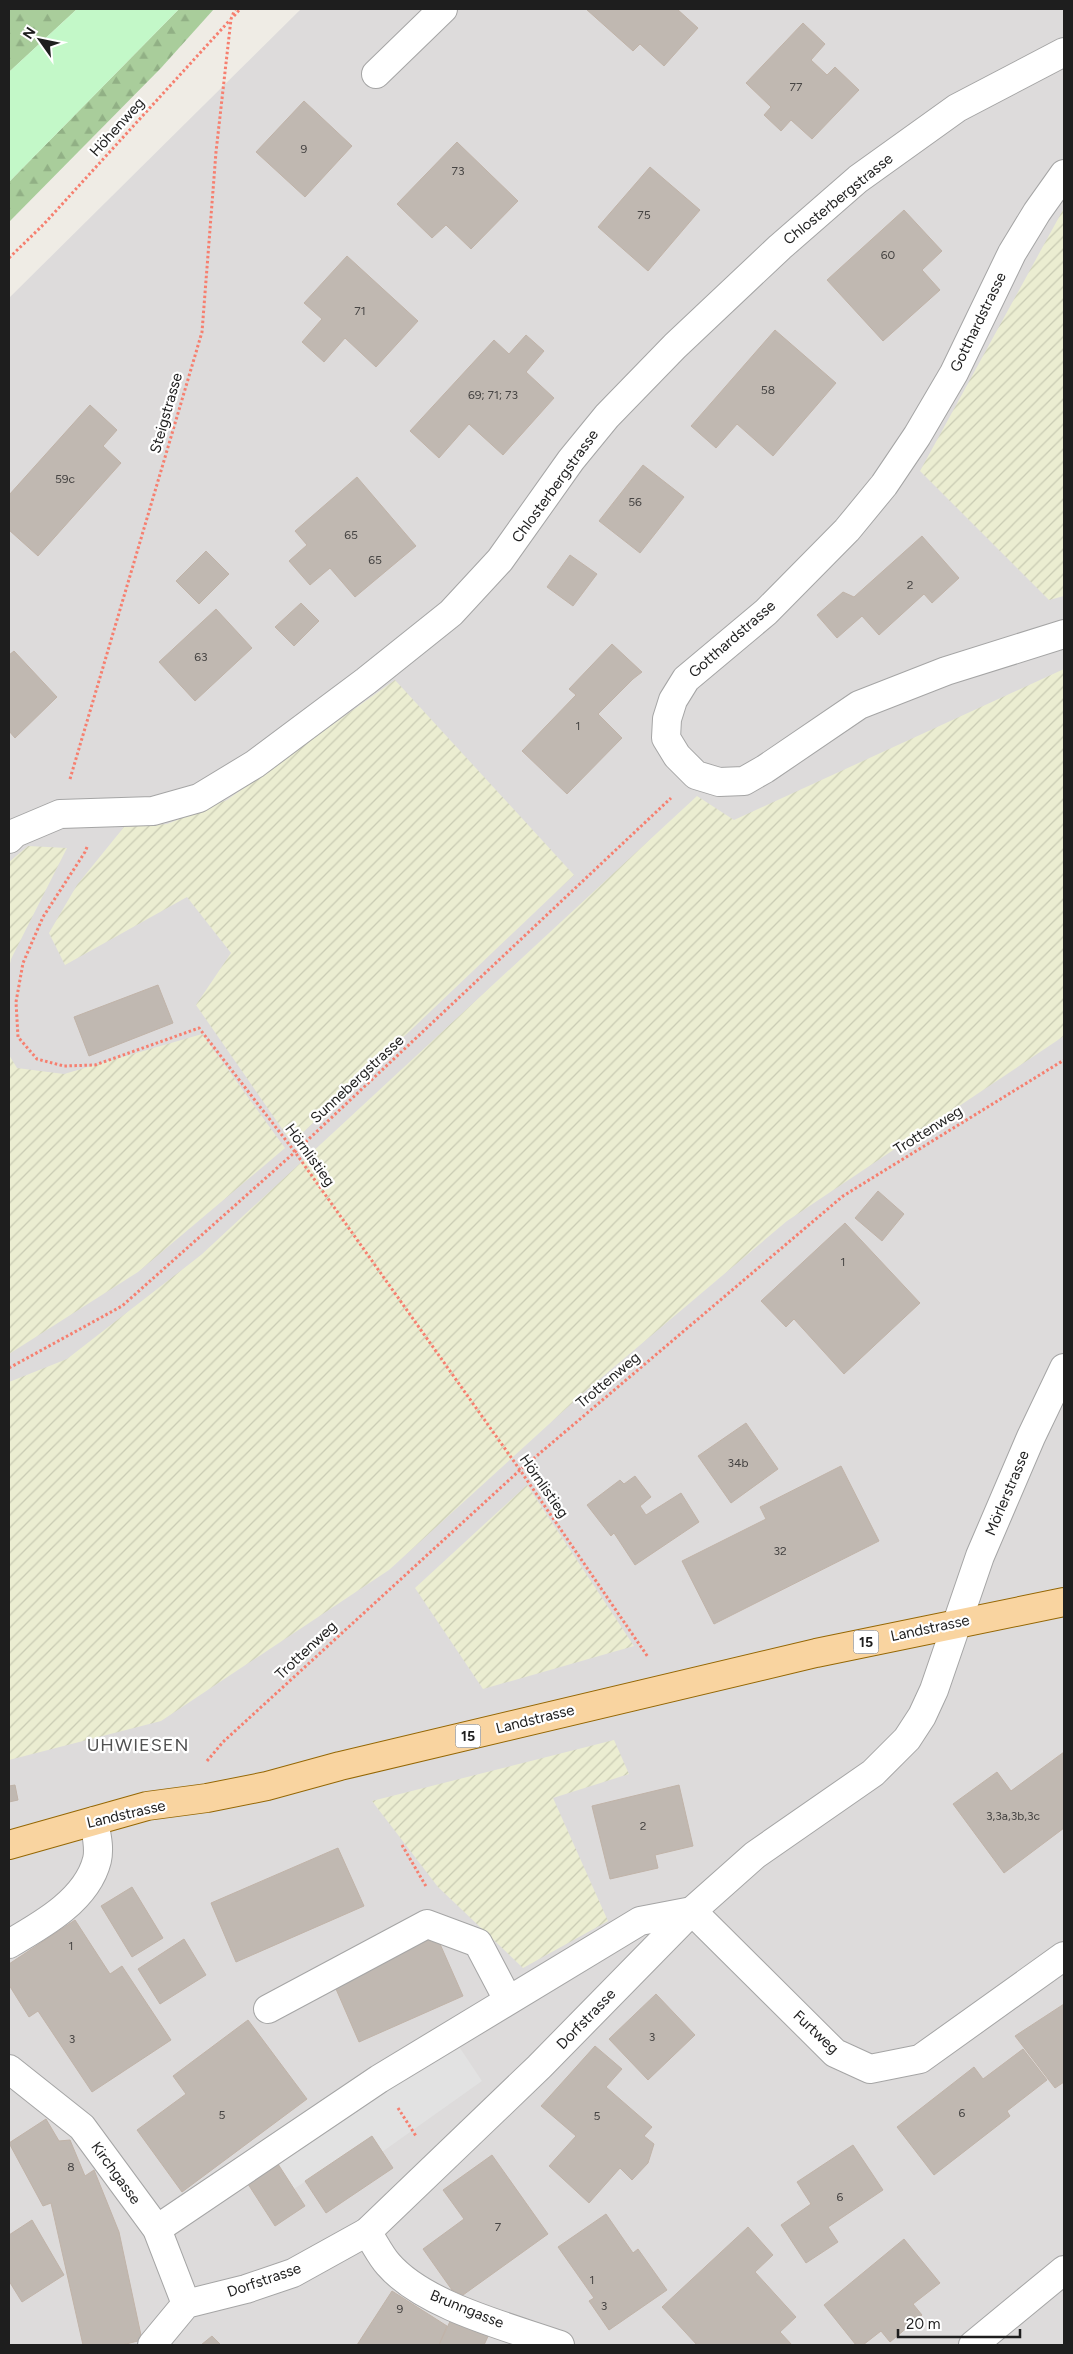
<svg xmlns="http://www.w3.org/2000/svg" width="1073" height="2354" font-family="Figtree,sans-serif">
	<defs>
		<pattern id="farmland-furrows" width="10" height="10" patternUnits="userSpaceOnUse" patternTransform="scale(1.25)"><rect width="10" height="10" fill="#ebedd1"/><path d="M-1 1l2-2M0 10L10 0M9 11l2-2" fill="none" stroke="#c9cbb3"/></pattern>
		<pattern id="forest-firs" width="22" height="20" patternUnits="userSpaceOnUse" patternTransform="scale(1.25)"><rect width="22" height="20" fill="#a9cd9b"/><path d="M5 1l3.5 6h-7zM16 11l3.5 6h-7z" fill="#91b085"/></pattern>
	</defs>
	<rect width="100%" height="100%" fill="#efece5"/>
	<polygon fill="#dddbdb" points="301,9 1064,9 1064,2345 9,2345 9,298"/>
	<g fill="url(#farmland-furrows)">
		<polygon points="1064,208 1064,596 1049,600 920,471"/>
		<polygon points="1064,669 1064,1036 787,1221 582,1394 389,1570 161,1721 9,1760 9,1382 67,1359 201,1255 697,796 734,820"/>
		<polygon points="395,680 574,875 292,1143 196,1005 231,953 187,897 65,965 49,933 77,885 124,827 167,824 227,800"/>
		<polygon points="28,846 67,848 11,959 9,969 9,862"/>
		<polygon points="202,1034 285,1148 138,1272 9,1354 9,1055 17,1068 64,1074"/>
		<polygon points="527,1485 634,1646 483,1689 415,1588"/>
		<polygon points="614,1740 629,1774 553,1798 608,1921 523,1968 438,1887 372,1801"/>
	</g>
	<g fill="url(#forest-firs)">
		<polygon points="9,9 77,9 9,72"/>
		<polygon points="179,9 214,9 161,68 9,222 9,182"/>
	</g>
	<polygon fill="#c3f8c8" points="77,9 179,9 9,182 9,72"/>
	<polygon fill="#e2e2e2" points="452,2036 482,2081 382,2152 372,2137 294,2189 270,2152"/>
	<g fill="#c0b8b1" stroke="#c0b3a8">
		<polygon points="586,9 677,9 698,28 664,66 640,44 633,51"/>
		<polygon points="803,23 825,44 811,60 827,75 835,67 859,90 812,139 791,120 781,131 764,115 771,107 746,83"/>
		<polygon points="304,101 352,146 305,197 256,152"/>
		<polygon points="457,142 518,201 471,249 446,225 432,238 397,204"/>
		<polygon points="650,167 700,210 648,271 598,227"/>
		<polygon points="904,210 942,251 922,270 940,290 883,341 827,280"/>
		<polygon points="347,256 418,321 376,367 345,338 324,362 302,342 322,319 304,303"/>
		<polygon points="775,330 836,383 773,456 737,424 716,448 691,426"/>
		<polygon points="526,335 544,351 526,372 554,398 503,455 469,424 439,458 410,431 494,340 509,354"/>
		<polygon points="90,405 117,430 103,446 121,463 38,556 9,530 9,495"/>
		<polygon points="643,465 684,497 640,553 599,521"/>
		<polygon points="357,477 416,546 355,597 330,568 310,585 289,561 307,545 295,531"/>
		<polygon points="922,536 959,578 932,603 924,594 879,635 862,616 837,638 817,615 843,592 854,597"/>
		<polygon points="206,551 229,574 199,604 176,581"/>
		<polygon points="570,555 597,574 573,606 547,587"/>
		<polygon points="301,603 319,621 294,646 275,627"/>
		<polygon points="216,609 252,648 195,701 159,662"/>
		<polygon points="612,644 642,672 633,679 598,714 622,738 567,794 522,751 576,695 569,689"/>
		<polygon points="14,651 57,697 15,738 9,731 9,655"/>
		<polygon points="158,985 173,1023 89,1056 74,1017"/>
		<polygon points="878,1191 904,1214 882,1241 855,1218"/>
		<polygon points="845,1223 920,1303 844,1374 794,1319 786,1327 761,1301"/>
		<polygon points="746,1423 778,1469 731,1503 698,1456"/>
		<polygon points="841,1466 879,1541 714,1624 682,1561 766,1519 760,1507"/>
		<polygon points="635,1476 651,1497 640,1506 646,1515 681,1493 699,1522 635,1565 614,1533 611,1536 587,1505 620,1480 624,1484"/>
		<polygon points="1064,1752 1064,1828 1004,1873 953,1804 997,1772 1011,1791"/>
		<polygon points="15,1785 18,1800 9,1802 9,1786"/>
		<polygon points="679,1785 693,1846 655,1855 658,1868 610,1879 592,1806"/>
		<polygon points="338,1848 364,1906 236,1962 211,1903"/>
		<polygon points="132,1887 163,1938 132,1957 101,1906"/>
		<polygon points="75,1920 110,1974 122,1966 171,2040 92,2092 38,2011 29,2017 9,1985 9,1964"/>
		<polygon points="436,1935 463,1996 359,2042 333,1982"/>
		<polygon points="184,1939 206,1975 160,2004 138,1969"/>
		<polygon points="656,1994 695,2035 648,2080 609,2039"/>
		<polygon points="1064,2004 1064,2082 1055,2088 1015,2036"/>
		<polygon points="248,2020 307,2099 182,2192 137,2130 186,2094 173,2076"/>
		<polygon points="595,2046 622,2069 606,2087 652,2127 644,2136 654,2144 648,2163 632,2180 620,2168 589,2203 549,2166 576,2136 541,2106"/>
		<polygon points="1023,2049 1047,2080 1007,2111 1010,2116 934,2175 897,2127 974,2067 983,2079"/>
		<polygon points="46,2119 59,2141 70,2140 85,2176 94,2170 119,2232 142,2340 122,2345 83,2345 51,2203 43,2206 9,2143"/>
		<polygon points="372,2136 393,2168 326,2213 305,2181"/>
		<polygon points="853,2145 883,2190 828,2227 838,2242 806,2263 781,2225 811,2204 797,2182"/>
		<polygon points="492,2155 548,2234 463,2295 452,2290 423,2249 464,2219 443,2190"/>
		<polygon points="278,2164 305,2206 275,2226 248,2184"/>
		<polygon points="606,2214 633,2253 638,2249 667,2290 609,2330 589,2301 594,2298 558,2247"/>
		<polygon points="32,2220 64,2275 22,2302 9,2281 9,2235"/>
		<polygon points="748,2227 773,2255 755,2272 796,2317 780,2332 792,2345 697,2345 662,2307"/>
		<polygon points="904,2239 940,2283 913,2304 922,2315 890,2342 881,2331 863,2345 856,2345 824,2305"/>
		<polygon points="392,2291 447,2326 439,2345 357,2345"/>
		<polygon points="453,2315 490,2332 484,2345 439,2345"/>
		<polygon points="212,2336 221,2345 201,2345"/>
	</g>
	<g fill="none" stroke-linecap="round" stroke-linejoin="round">
		<g stroke="#a5a5a5" stroke-width="30">
			<g id="minor">
				<polyline points="376,74 443,9"/>
				<polyline points="1064,174 1037,212 1012,253 954,373 917,436 884,485 847,530 766,612 686,679 673,700 667,719 666,738 677,756 696,775 719,782 744,781 765,769 859,705 946,671 1064,634"/>
				<polyline points="9,839 15,833 60,814 153,811 199,798 255,764 366,681 451,613 500,560 571,460 607,416 675,346 780,247 858,179 957,108 1064,52"/>
				<path d="M9,1944C42,1925 87,1900 97,1860C100,1847 96,1833 94,1821"/>
				<polyline points="268,2009 427,1924 478,1943 508,2000"/>
				<polyline points="9,2069 82,2127 157,2229 186,2304"/>
				<polyline points="157,2229 379,2079 640,1921 692,1911 835,2053 870,2069 920,2059 1064,1956"/>
				<path d="M367,2232C374,2242 380,2255 388,2264C424,2306 509,2327 560,2345"/>
				<polyline points="152,2345 186,2304 246,2289 293,2273 367,2232 539,2067 692,1911 755,1855 873,1773 907,1739 922,1716 934,1690 980,1556 1031,1437 1064,1368"/>
				<polyline points="973,2345 1064,2270"/>
			</g>
		</g>
		<g stroke="#956704" stroke-width="30">
			<polyline id="major" points="9,1845 147,1806 207,1798 267,1786 340,1766 816,1653 1064,1602"/>
		</g>
		<g stroke="#f67f6f" stroke-width="3" stroke-dasharray="2.5 2.5" stroke-linecap="butt">
			<polyline points="234,16 240,9"/>
			<polyline points="9,258 44,224 230,20"/>
			<polyline points="70,779 202,332 216,152 231,19 235,9"/>
			<polyline points="87,847 85,852 43,917 23,963 16,1002 18,1037 37,1059 64,1066 95,1065 199,1028 295,1152 520,1470 648,1657"/>
			<polyline points="9,1368 122,1306 295,1152 671,798"/>
			<polyline points="207,1761 223,1742 520,1470 843,1196 1064,1060"/>
			<polyline points="402,1845 427,1888"/>
			<polyline points="398,2108 416,2136"/>
		</g>
		<use href="#minor" stroke="#fff" stroke-width="28"/>
		<use href="#major" stroke="#f9d4a0" stroke-width="28"/>
	</g>
	<g text-anchor="middle" stroke-width="4.5" stroke-linejoin="round" paint-order="stroke">
		<g font-size="12" fill="#464443">
			<text x="796" y="91">77</text>
			<text x="304" y="153">9</text>
			<text x="458" y="175">73</text>
			<text x="644" y="219">75</text>
			<text x="888" y="259">60</text>
			<text x="360" y="315">71</text>
			<text x="768" y="394">58</text>
			<text x="493" y="399">69; 71; 73</text>
			<text x="65" y="483">59c</text>
			<text x="635" y="506">56</text>
			<text x="351" y="539">65</text>
			<text x="375" y="564">65</text>
			<text x="910" y="589">2</text>
			<text x="201" y="661">63</text>
			<text x="578" y="730">1</text>
			<text x="843" y="1266">1</text>
			<text x="738" y="1467">34b</text>
			<text x="780" y="1555">32</text>
			<text x="1013" y="1820">3,3a,3b,3c</text>
			<text x="643" y="1830">2</text>
			<text x="71" y="1950">1</text>
			<text x="652" y="2041">3</text>
			<text x="72" y="2043">3</text>
			<text x="962" y="2117">6</text>
			<text x="222" y="2119">5</text>
			<text x="597" y="2120">5</text>
			<text x="71" y="2171">8</text>
			<text x="840" y="2201">6</text>
			<text x="498" y="2231">7</text>
			<text x="592" y="2284">1</text>
			<text x="604" y="2310">3</text>
			<text x="400" y="2313">9</text>
		</g>
		<g fill="#fff" stroke="#626262" stroke-width="1">
			<rect x="853.5" y="1630.5" width="25" height="23" rx="4"/>
			<rect x="455.5" y="1724.5" width="25" height="23" rx="4"/>
		</g>
		<g font-size="14" font-weight="bold" fill="#1e1e1e">
			<text x="866" y="1647">15</text>
			<text x="468" y="1741">15</text>
		</g>
		<g font-size="15" fill="#1e1e1e" stroke="#fff">
			<text transform="translate(117 127) rotate(-48)" y="5">Höhenweg</text>
			<text transform="translate(838 199) rotate(-39)" y="5">Chlosterbergstrasse</text>
			<text transform="translate(978 322) rotate(-64)" y="5">Gotthardstrasse</text>
			<text transform="translate(166 413) rotate(-74)" y="5">Steigstrasse</text>
			<text transform="translate(555 486) rotate(-54)" y="5">Chlosterbergstrasse</text>
			<text transform="translate(732 639) rotate(-41)" y="5">Gotthardstrasse</text>
			<text transform="translate(357 1079) rotate(-43)" y="5">Sunnebergstrasse</text>
			<text transform="translate(928 1130) rotate(-32)" y="5">Trottenweg</text>
			<text transform="translate(310 1155) rotate(54)" y="5">Hörnlistieg</text>
			<text transform="translate(608 1380) rotate(-40)" y="5">Trottenweg</text>
			<text transform="translate(544 1486) rotate(55)" y="5">Hörnlistieg</text>
			<text transform="translate(1007 1493) rotate(-67)" y="5">Mörlerstrasse</text>
			<text transform="translate(930 1628) rotate(-12)" y="5">Landstrasse</text>
			<text transform="translate(306 1650) rotate(-43)" y="5">Trottenweg</text>
			<text transform="translate(535 1719) rotate(-14)" y="5">Landstrasse</text>
			<text transform="translate(126 1814) rotate(-13)" y="5">Landstrasse</text>
			<text transform="translate(586 2019) rotate(-46)" y="5">Dorfstrasse</text>
			<text transform="translate(816 2032) rotate(43)" y="5">Furtweg</text>
			<text transform="translate(116 2173) rotate(54)" y="5">Kirchgasse</text>
			<text transform="translate(264 2280) rotate(-19)" y="5">Dorfstrasse</text>
			<text transform="translate(467 2309) rotate(22)" y="5">Brunngasse</text>
		</g>
		<g font-size="18" letter-spacing="1" fill="#515151" stroke="#fff">
			<text x="138" y="1751">UHWIESEN</text>
		</g>
	</g>
	<rect width="1073" height="2354" fill="none" stroke="#1e1e1e" stroke-width="20"/>
	<g transform="translate(40 40) rotate(303)" stroke="#ffffff" stroke-width="4" paint-order="stroke">
	<path d="M0-4L9 19L0 12L-9 19Z" fill="#1e1e1e"/>
	<text y="-8" font-size="14" font-weight="bold" text-anchor="middle" fill="#1e1e1e">N</text>
	</g>
	<path d="M898 2329v8h122v-8" fill="none" stroke="#1e1e1e" stroke-width="2.5"/>
	<text x="906" y="2329" font-size="15" fill="#1e1e1e" stroke="#ffffff" stroke-width="4" paint-order="stroke">20 m</text>
</svg>
